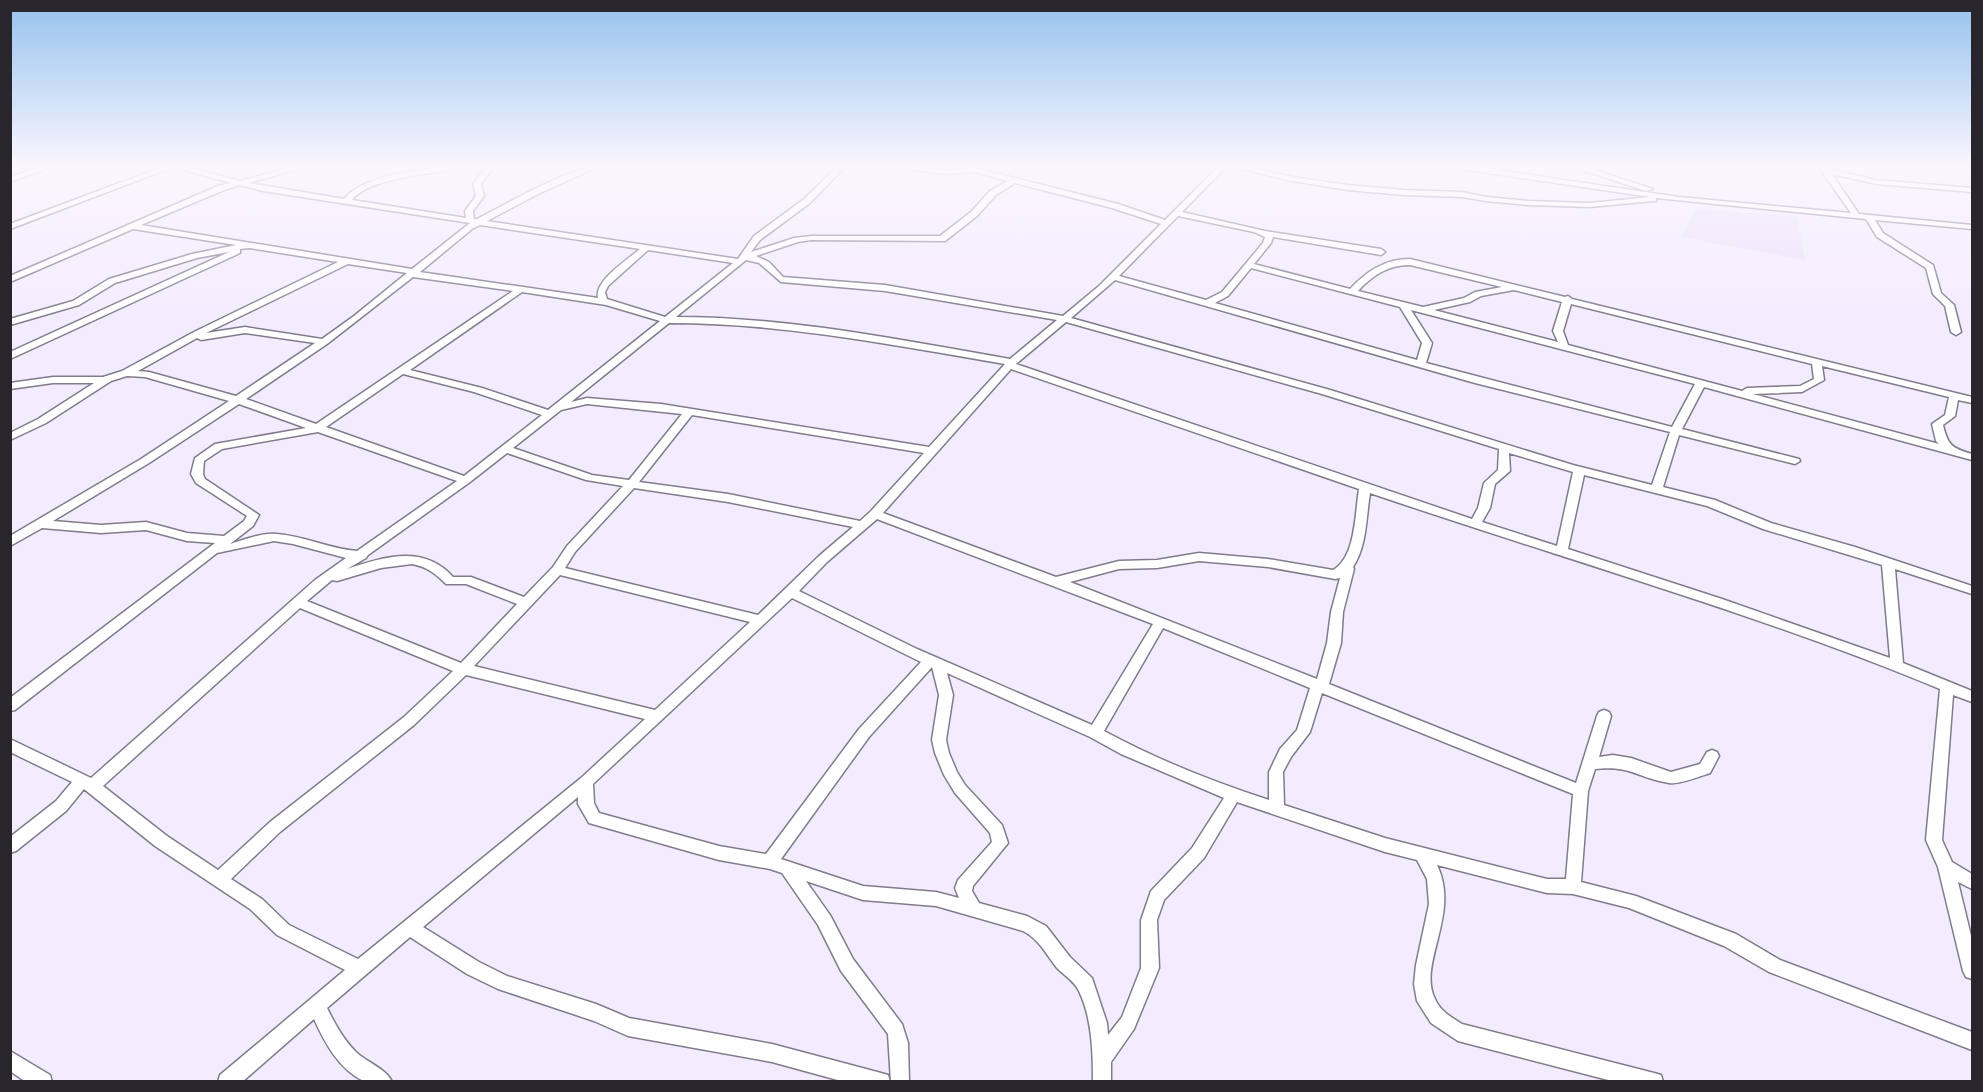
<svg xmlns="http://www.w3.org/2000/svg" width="1983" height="1092" font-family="'Varela Round',sans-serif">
	<rect width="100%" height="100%" fill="#f3ecfe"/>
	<polygon fill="#e9e0f8" points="1696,209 1797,216 1805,260 1681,237"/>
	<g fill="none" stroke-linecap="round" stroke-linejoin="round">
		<g stroke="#817b8b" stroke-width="3">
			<g id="street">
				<polygon points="40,167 51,167 10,182 10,177"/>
				<polygon points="162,167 173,167 10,229 10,224"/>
				<path d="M173,167H186L240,181L292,167H305L249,183L344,199C364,174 428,167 459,167C451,171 440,172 431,173C408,177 367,181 352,200L466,218L465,211L476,196L473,184L486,167H494L481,184L484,196L473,211L474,219H477C505,205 569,167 598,167L538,194L487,221L738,259L754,236L804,199L837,167H845L810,203L760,240L751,252L794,238L811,236H940L971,212L990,191L1007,181L975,172L945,174L906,169L902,167L945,170L975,168L1118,204L1165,220L1218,167H1226L1182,212L1265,231L1381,249L1385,252L1381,255L1273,237L1271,243L1254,264L1350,289C1367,271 1385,259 1410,259L1565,297L1568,296L1572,299L1972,397V403L1958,400L1955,416L1943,425C1948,446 1952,448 1972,454V460L1704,387L1682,429L1799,459L1800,461L1795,464L1679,435L1663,487L1715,500L1771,523L1855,547L1972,586V594L1895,569L1903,663L1972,691V702L1953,695L1942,840L1952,862L1972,874V889L1958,882L1972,940V979L1966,977L1963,971L1938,867L1926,840L1940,689C1754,612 1560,558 1370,493C1366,517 1367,546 1353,567L1354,569L1343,612L1341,643L1329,684L1576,783L1597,716L1599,712L1604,710L1609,712L1611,716L1599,757L1613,755L1631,758L1671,772L1700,764L1707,752L1712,750L1717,752L1719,756L1710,773C1701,776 1678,785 1669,783C1638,778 1631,765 1595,769L1588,791L1581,882L1636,896L1736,934L1780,960L1972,1032V1050L1769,972L1724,946L1629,908L1573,894L1547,893L1437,865C1461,914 1417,964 1435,999C1440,1011 1451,1017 1462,1024L1654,1073L1661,1075L1663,1082H1616L1458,1041L1431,1023L1417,1001L1414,984L1416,965L1429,904L1427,879L1417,860L1385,852L1237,802L1204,858L1164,900L1157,920L1159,968L1134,1029L1111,1062V1082H1093C1093,1052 1092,1018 1079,991C1075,982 1064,975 1057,968C1046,954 1039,939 1023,931L936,906L863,900L806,881L830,915L853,959L902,1024L908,1043L909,1082H891L888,1034L841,971L818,925L782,873L770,869L719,860L589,823L578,804V797L423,927L479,962L507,976L596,1004L629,1018L772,1044L881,1073L888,1075L890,1082H845L772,1062L628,1036L594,1021L498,989L467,974L410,937L327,1008C335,1024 343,1039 356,1052C366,1062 387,1069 392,1082C384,1082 371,1084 364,1081C339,1070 324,1041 314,1019L242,1082H218L220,1075L345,970L277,935L250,909L155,846L84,789L66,811L16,851L10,853V837L56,801L72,782L10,752V739L91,778L315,580L346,558L293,544L274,541L217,553L15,710L10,711V698L215,543L187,541L146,530L101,533L42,528L10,546V536L141,459L229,401L145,377L127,376L111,381L46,423L10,440V433L38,419L94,383H53L10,389V383L53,377H103L122,371L194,332L338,262L249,248L240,249V253L10,359V352L229,252L197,258L115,283L79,305L10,325V319L73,301L109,279L192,254L236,245L133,229L10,282V276L218,186L231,183ZM1015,183L1112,208L1161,224L1099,286L1063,316L885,285L783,277L769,262L756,256L798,242L811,240L945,241L977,216L996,195ZM240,185L263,191L470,223L412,269L141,225L224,190ZM1178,216L1254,232L1265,237L1263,243L1222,292L1206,300L1119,276ZM480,225L640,249C627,260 594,281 598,298L420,272L472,229ZM648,250L733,263L665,317L607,299L605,292L608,286ZM746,260L759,263L781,282L885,291L1057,320L1010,359C900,340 789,317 676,317ZM348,264L407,273L354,316L322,339L245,327L206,333ZM1410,265L1502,287L1475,292L1464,298L1423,307L1358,291C1373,275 1388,265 1410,265ZM1251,268L1400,307L1422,343L1417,360L1215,303L1228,296ZM413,277L513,291L316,424L246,399L327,344ZM1115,280L1475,383L1670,432L1652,485L1573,465L1330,390L1071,318ZM1514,290L1562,302L1553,331L1558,342L1434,310L1470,302L1481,296ZM522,292L606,305L660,321L548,410L482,388L410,370ZM1571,304L1812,364L1814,379L1800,386L1747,388L1742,391L1568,345L1563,331ZM1411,310L1695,384L1672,427L1426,363L1432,343ZM1066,322L1322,394L1499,449L1498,470L1484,483L1478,508L1472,519L1016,364ZM669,323C783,323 894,345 1005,364L929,447L661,404L587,398L571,402ZM245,333L315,343L236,396L149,372L138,371L197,338L201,340ZM1822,366L1949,397L1945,415L1932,424L1936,441L1939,444L1753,394L1802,392L1824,380ZM1011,369L1359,489C1355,513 1356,557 1333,570L1268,559L1199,553L1157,560L1119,561L1056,577L883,513ZM403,374L474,392L542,415L464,476L326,427ZM239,404L306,428L215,444L195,458L191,474L196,483L247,516L244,521L224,536L187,533L146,522L101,525L53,521L149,463ZM587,404L682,414L629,480L592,475L513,448L561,410ZM692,415L924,453L871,511L860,521L728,494L639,482ZM318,432L457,481L357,551C329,549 305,536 277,534C263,532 244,540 230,544L253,526L259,515L205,479L203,474L204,461L222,449ZM507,453L586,480L623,486L567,546L553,567L524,597L471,577H453C423,544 384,557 347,569L366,558L368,555L470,482ZM1509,453L1573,472L1557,546L1482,522L1490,508L1495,484L1510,471ZM1584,475L1707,506L1763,529L1882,565L1890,658L1722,599L1568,549ZM634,488L728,502L853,527L819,556L758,615L565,568L575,552ZM877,519L1153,624L1092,725L917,649L799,591L827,562ZM1199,561L1268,567L1335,579L1340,578L1331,612L1327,643L1317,679L1070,582L1119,569L1157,568ZM412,564C427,567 435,573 446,584H466L517,604L461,663L307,601L332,580L337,581L381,568ZM560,575L750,622L655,710L474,666ZM792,598L921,662L859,729L766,854L719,846L599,813L594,803L593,784ZM300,608L453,671L404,717L270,822L218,870L167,836L103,786ZM1163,628L1310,688L1297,730L1280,749L1269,772V800C1213,782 1156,759 1104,731ZM932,667L939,695L932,740L935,753L944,775L955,793L990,833L992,842L958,880L955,888L959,898L936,892L863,886L781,859L869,737ZM947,673L1090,737L1121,754L1224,798L1192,848L1151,891L1141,920V968L1122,1017L1108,1035L1107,1023L1092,978L1070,957L1046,926L1027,916L979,903L972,891L973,886L1008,843L1002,825L965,785L957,772L949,753L946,740L953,695ZM466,675L645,719L581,778L358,959L289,925L262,899L231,879L280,832L414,725ZM1322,693L1573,794L1566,879H1547L1385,838L1284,805L1283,772L1291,757L1310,732Z"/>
				<polygon points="1234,167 1248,167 1292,177 1348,185 1404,190 1462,192 1486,197 1528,201 1590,203 1650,197 1461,169 1457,167 1477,167 1679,197 1851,213 1820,169 1821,167 1876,180 1972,188 1972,192 1876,184 1832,174 1859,214 1972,225 1972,229 1875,220 1883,233 1933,265 1941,293 1954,305 1961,332 1956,335 1951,332 1945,306 1933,294 1926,268 1877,237 1866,219 1656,198 1656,201 1653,201 1590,207 1528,205 1486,201 1462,197 1404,195 1348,190 1292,181"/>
				<polygon points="1573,167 1585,167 1653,189 1646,191"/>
				<polygon points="10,1051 50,1075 52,1082 26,1082 10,1071"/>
			</g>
		</g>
		<use href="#street" fill="#fff" fill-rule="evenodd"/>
	</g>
	<linearGradient id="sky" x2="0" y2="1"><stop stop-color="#96c2ef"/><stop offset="0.52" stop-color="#faf6ff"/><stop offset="1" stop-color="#faf6ff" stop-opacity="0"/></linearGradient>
	<rect width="1983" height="320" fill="url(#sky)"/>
	<rect width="1983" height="1092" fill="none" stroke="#28252c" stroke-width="24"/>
</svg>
